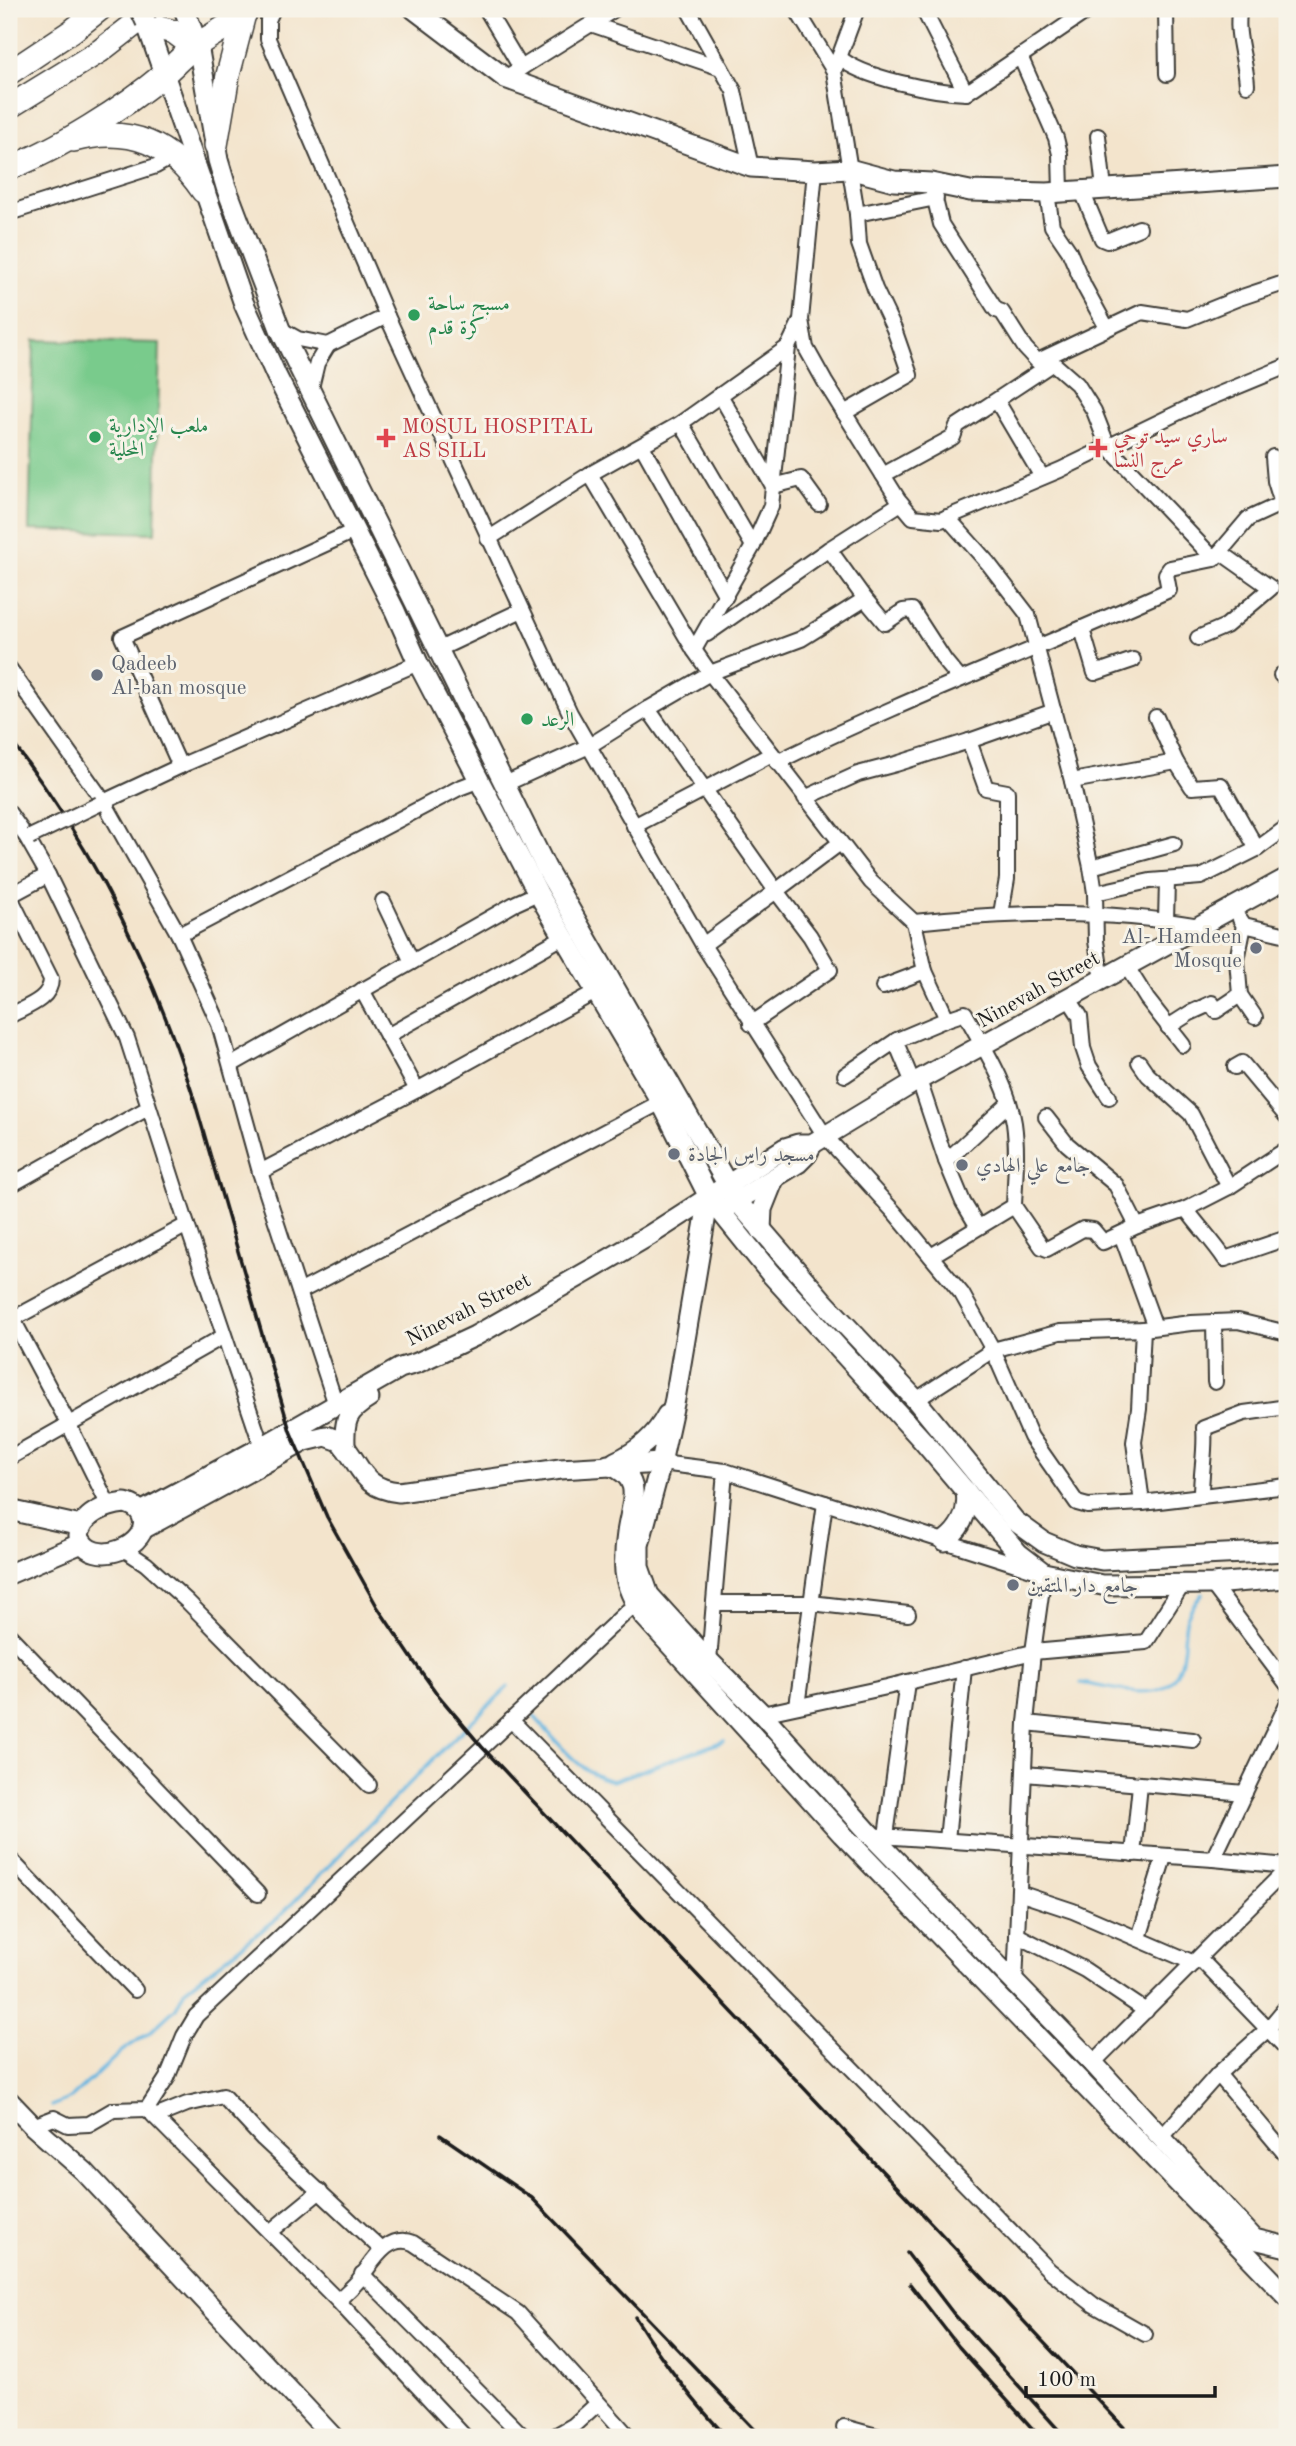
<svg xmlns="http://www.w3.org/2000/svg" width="1296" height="2446" font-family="'Old Standard TT',Amiri,serif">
	<rect width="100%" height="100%" fill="#f7f3e8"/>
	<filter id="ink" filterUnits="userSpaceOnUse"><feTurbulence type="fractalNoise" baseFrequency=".0143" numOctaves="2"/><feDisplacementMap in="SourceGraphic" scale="14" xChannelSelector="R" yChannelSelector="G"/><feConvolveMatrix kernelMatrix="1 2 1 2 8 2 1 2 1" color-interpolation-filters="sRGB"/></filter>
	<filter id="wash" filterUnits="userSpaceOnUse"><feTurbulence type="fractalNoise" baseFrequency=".00686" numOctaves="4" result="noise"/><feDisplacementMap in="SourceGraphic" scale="28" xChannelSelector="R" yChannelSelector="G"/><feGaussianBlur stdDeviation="1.57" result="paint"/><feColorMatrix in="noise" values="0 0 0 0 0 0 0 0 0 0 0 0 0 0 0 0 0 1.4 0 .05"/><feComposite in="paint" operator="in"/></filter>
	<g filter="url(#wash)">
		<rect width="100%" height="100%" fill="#f3e4cc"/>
		<polygon fill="#79cb8c" stroke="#4a7454" stroke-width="2" points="34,340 160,343 155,533 29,530"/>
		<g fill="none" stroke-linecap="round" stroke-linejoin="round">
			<g stroke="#65b5e0" stroke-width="3.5">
				<path d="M1081,1683C1102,1686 1141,1697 1161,1689C1172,1685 1180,1670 1182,1659C1188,1626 1178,1624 1202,1594"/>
				<path d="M533,1715C555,1739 581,1776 613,1781L724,1741"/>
				<polyline points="51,2106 71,2098 122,2051 149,2033 176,2008 185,1990 278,1918 447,1745 508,1687"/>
				<polyline points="9,2154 9,2153"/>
			</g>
		</g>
	</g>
	<g filter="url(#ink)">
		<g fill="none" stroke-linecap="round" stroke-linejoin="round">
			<g stroke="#3c3a36" stroke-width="18">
				<g id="street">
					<polyline points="273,9 268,20 268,39 387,316 570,713 703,945 825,1136 895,1213 962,1294 993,1350 1031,1437 1077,1503 1088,1506 1142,1503 1287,1486"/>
					<polyline points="486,9 521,68"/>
					<polyline points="688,9 734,91 751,167"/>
					<polyline points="796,9 834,71"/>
					<polyline points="923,9 966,93"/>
					<polyline points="1166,9 1167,74"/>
					<path d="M1240,9C1234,32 1246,60 1247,85"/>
					<polyline points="591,24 721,68"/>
					<polyline points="1020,56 1056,138 1060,154 1061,192"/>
					<path d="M839,57C861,78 935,92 966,93L1090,9"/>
					<polyline points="505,78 615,9"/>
					<polyline points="1098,136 1104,189"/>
					<polyline points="931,183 941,224 996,310 1002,312 1025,348 1037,361 1053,363 1077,384 1094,411 1108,447 1214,559"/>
					<polyline points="1082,191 1102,239 1107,241 1139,228"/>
					<polyline points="1047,193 1052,226 1069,251 1084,286 1107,328"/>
					<polyline points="9,213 156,166 174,156"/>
					<polyline points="857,214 936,198"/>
					<polyline points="801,320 806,348 825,382 898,499 913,517 941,520 1060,470 1200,402 1287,366"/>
					<polyline points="280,329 298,339 328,345 387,316"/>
					<polyline points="1038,361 1142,312 1187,319 1239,298 1287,282"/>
					<polyline points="310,392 317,363 328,345"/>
					<polyline points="720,395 773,486 801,479 819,504"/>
					<polyline points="997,401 1042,477"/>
					<polyline points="844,413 910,375 894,329 875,289 859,244 857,214 834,71 857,9"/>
					<polyline points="681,423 753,546"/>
					<polyline points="642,446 726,596"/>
					<polyline points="1273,457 1275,481 1287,520"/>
					<path d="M590,474L694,650L710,673L871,882L914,922C1009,912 1105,909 1200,926"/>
					<polyline points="883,475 953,437 957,426 1053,363"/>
					<polyline points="947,517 988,563 1028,615 1072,781 1091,867 1095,893 1096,941 1102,980"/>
					<polyline points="488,539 590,474 681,423 788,347"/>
					<polyline points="865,599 885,623 903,611 912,610 945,661 960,679"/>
					<polyline points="1082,629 1095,673 1133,660"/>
					<polyline points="707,634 829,549"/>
					<polyline points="1198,638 1226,626 1271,588 1220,552"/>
					<polyline points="437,650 522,610"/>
					<polyline points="694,650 753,546 771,506 788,347 801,320 815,171"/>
					<polyline points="9,668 104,802 179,935 219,1024 260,1172 336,1405"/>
					<polyline points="1281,675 1287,672"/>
					<polyline points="648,709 710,673 801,639 865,599 829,549 901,503"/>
					<path d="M777,762C905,699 1039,649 1169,590L1166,574L1170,568L1214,559L1248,519L1287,501"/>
					<polyline points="1176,762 1192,787 1221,785 1257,849"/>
					<polyline points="180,766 122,637 354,531"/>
					<polyline points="1072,781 1176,762 1156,717"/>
					<polyline points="505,784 589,746 648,709 776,891 703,945"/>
					<polyline points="805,798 858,774 896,764 969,741"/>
					<polyline points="99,804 187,763 418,663"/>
					<polyline points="9,813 27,838 48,875 127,1038 187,1225 262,1447"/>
					<polyline points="634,826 772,754"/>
					<polyline points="1091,867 1174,844"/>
					<polyline points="1095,893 1150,881 1201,877 1257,849 1287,827"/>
					<path d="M9,895L51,979C51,1000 25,1007 9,1016"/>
					<polyline points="9,896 48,875"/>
					<polyline points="383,901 412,962"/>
					<polyline points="1001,914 1007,879 1007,792 986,788 969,741 1054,711"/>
					<polyline points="1240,919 1244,925 1287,935"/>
					<polyline points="1166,920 1167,881"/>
					<path d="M914,922L925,971L947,1019L965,1013C983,1047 1008,1084 1014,1123C1018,1151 1015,1178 1014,1206L931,1256"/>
					<polyline points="1244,925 1237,960 1240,995 1255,1017"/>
					<polyline points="179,935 459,788 480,780"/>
					<polyline points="1127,967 1147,999 1183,1045"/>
					<polyline points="883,987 925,971"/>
					<polyline points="362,990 417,1090"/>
					<polyline points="1069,999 1080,1016 1083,1048 1089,1066 1109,1097"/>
					<polyline points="751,1024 830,970 810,936 776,891 840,843"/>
					<polyline points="1168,1027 1190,1013 1212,1003 1216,1011 1240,995"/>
					<polyline points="387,1036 563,937"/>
					<polyline points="1139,1062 1148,1075 1191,1114 1229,1187"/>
					<polyline points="231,1065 516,903 538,893"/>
					<polyline points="1235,1067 1242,1063 1287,1117"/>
					<polyline points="845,1075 897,1040"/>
					<polyline points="919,1080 946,1161 1009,1103"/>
					<polyline points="913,1083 897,1045 897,1040 947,1019"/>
					<polyline points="1046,1117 1067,1144 1116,1185 1137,1226"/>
					<polyline points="946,1161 963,1202 978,1227"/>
					<polyline points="260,1172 417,1090 597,991"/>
					<polyline points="9,1186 148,1108"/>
					<path d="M1014,1206L1042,1247L1047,1249L1083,1229L1093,1230L1103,1242L1137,1226L1186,1209C1199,1227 1213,1241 1225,1259L1287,1238"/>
					<polyline points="1186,1209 1229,1187 1287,1149"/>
					<polyline points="1121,1234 1155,1327"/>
					<polyline points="301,1291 661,1102"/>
					<polyline points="9,1312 68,1423 109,1506"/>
					<polyline points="9,1321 187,1225"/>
					<polyline points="1214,1322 1215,1382"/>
					<polyline points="916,1400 993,1350 1060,1332 1143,1329 1191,1323 1238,1321 1287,1333"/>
					<polyline points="9,1458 224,1336"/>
					<polyline points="661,1463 725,1471 1044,1573 1033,1652 1026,1723 1015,1984"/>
					<path d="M1201,1494C1201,1471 1206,1450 1204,1428L1244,1413L1287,1407"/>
					<polyline points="1142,1503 1134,1442 1139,1409 1143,1329"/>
					<polyline points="122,1548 146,1564 187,1601 369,1785"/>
					<polyline points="1212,1584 1287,1684"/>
					<polyline points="714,1603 811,1603 908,1614"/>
					<polyline points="9,1635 258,1894"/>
					<polyline points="709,1661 725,1471"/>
					<polyline points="797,1706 825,1503"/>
					<polyline points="762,1714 887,1687 1033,1652 1146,1642 1183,1584"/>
					<polyline points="511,1720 1049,2270 1094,2305 1145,2334"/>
					<polyline points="1026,1723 1193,1740"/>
					<polyline points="1025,1774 1245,1793"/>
					<polyline points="866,1835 1213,1859 1287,1866"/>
					<polyline points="886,1836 907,1682"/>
					<polyline points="947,1840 964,1668"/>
					<polyline points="1133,1854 1140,1785"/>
					<polyline points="9,1858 135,1990"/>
					<polyline points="1213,1859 1287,1704"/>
					<polyline points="1019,1893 1073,1911 1194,1963"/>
					<polyline points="1017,1935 1085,1970 1146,2011"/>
					<polyline points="1139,1938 1164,1857"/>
					<polyline points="1199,1958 1287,2049"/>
					<polyline points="1093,2063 1287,1869"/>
					<polyline points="1218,2074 1287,2156"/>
					<polyline points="147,2109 338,2301 465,2437"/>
					<polyline points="155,2117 187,2104 223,2096 263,2139 382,2250"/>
					<polyline points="33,2126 54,2118 68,2125 89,2124 113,2110 147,2109 167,2078 184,2036 196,2016 635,1604"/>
					<polyline points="1162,2137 1218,2074 1268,2029 1287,2006"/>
					<polyline points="270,2232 320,2191"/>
					<polyline points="362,2274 524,2437"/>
					<path d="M338,2301C344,2294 352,2288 358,2281C372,2264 387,2232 413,2243L518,2313L629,2437"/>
					<polyline points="844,2427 880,2437"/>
					<polyline points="553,2437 574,2425 597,2404"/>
				</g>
			</g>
			<g stroke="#3c3a36" stroke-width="23">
				<g id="secondary">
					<polyline points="184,9 198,45 218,160 226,187 280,329 546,868 737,1201 823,1301 916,1400 1015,1521 1044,1542 1075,1555 1102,1560 1287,1551"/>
					<polyline points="414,9 505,78 751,167 815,171 849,169 894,181 931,183 970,191 1047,193 1287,177"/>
					<polyline points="146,22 244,304 276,375 395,611 418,663 538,893 661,1102 709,1197 770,1273 923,1441 1018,1553 1044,1573 1102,1585 1212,1584 1287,1578"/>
					<polyline points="709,1197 675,1399 661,1463 639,1545 639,1567 649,1595 709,1661 762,1714 871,1835 1093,2063 1254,2239 1287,2247"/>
					<polyline points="727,1207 798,1163 807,1154 812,1144"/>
					<polyline points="761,1230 762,1209 774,1179"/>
					<path d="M345,1447C344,1420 346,1412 369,1398"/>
					<path d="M615,1462C637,1452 656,1436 667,1415"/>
					<path d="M608,1465C646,1477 631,1504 627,1533C625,1546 624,1559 625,1572C627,1589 634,1602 644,1616L842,1834L1287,2296"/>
					<path d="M125,1503C133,1505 139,1508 142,1516C154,1545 91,1571 79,1536C81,1514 106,1505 125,1503Z"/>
					<polyline points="9,1510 81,1526"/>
					<polyline points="141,1512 262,1447 400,1368 417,1363 475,1336 592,1269 650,1235 785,1148 798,1144 812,1144 913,1083 1287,878"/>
					<path d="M143,1529L305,1441L326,1436L340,1441C362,1465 360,1488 399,1492L560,1469L661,1463"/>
					<path d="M945,1541C962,1528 969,1512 966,1491"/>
					<polyline points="9,1574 82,1543"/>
					<polyline points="9,2101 33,2126 84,2171 333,2437"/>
				</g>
			</g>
			<g stroke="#3c3a36" stroke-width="26">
				<g id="primary">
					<polyline points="147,25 174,32 194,47"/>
					<polyline points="9,73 72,31 100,9"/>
					<polyline points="9,107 100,51 154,9"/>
					<path d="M74,140C131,125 171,144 203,191"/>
					<polyline points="216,145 228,75 244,14"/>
					<path d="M9,168C57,150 125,107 164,74C174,66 182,56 192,49C211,34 232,26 249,9"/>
				</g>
			</g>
			<use href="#street" stroke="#fff" stroke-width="14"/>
			<use href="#secondary" stroke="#fff" stroke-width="19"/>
			<use href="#primary" stroke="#fff" stroke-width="23"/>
			<g stroke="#1c1c1c" stroke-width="3.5">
				<path d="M9,738C93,847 153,968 194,1099L290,1431L327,1517L378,1608L415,1663L438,1695L482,1747L1133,2437"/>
				<polyline points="440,2135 532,2198 762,2437"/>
				<polyline points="907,2253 953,2313 1065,2437"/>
				<polyline points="910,2284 959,2347 1040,2437"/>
				<path d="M635,2317C662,2360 692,2401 727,2437"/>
			</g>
			<g stroke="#3c3a36" stroke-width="18" stroke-linecap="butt">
				<polyline id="street-bridge" points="30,837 99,804"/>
			</g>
			<g stroke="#3c3a36" stroke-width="23" stroke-linecap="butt">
				<polyline id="secondary-bridge" points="140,9 146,22"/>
			</g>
			<use href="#street-bridge" stroke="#fff" stroke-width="14"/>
			<use href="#secondary-bridge" stroke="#fff" stroke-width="19"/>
		</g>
	</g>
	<g fill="#2e9e5b" stroke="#f7f3e8" stroke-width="2.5">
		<circle cx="414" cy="315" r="7"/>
		<circle cx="95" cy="437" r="7"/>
		<circle cx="527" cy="719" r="7"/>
	</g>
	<g fill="#e0444e" stroke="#f7f3e8" stroke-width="2.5">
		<path d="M382.5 427.5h7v7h7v7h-7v7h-7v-7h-7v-7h7z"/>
		<path d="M1094.5 437.5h7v7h7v7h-7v7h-7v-7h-7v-7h7z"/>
	</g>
	<g fill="#6b7280" stroke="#f7f3e8" stroke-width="2.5">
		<circle cx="97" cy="675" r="7"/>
		<circle cx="1256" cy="948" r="7"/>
		<circle cx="674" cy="1154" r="7"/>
		<circle cx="962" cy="1165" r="7"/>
		<circle cx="1013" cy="1585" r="7"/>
	</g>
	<g text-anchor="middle" stroke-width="6" stroke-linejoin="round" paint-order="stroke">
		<g font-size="21" fill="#27864d" stroke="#f7f3e8" text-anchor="start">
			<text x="428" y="310">مسبح ساحة<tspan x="428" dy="24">كرة قدم</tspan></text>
			<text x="109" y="432">ملعب الإدارية<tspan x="109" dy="24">المحلية</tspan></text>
			<text x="541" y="726">الرعد</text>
		</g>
		<g font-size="21" fill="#be3a42" stroke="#f7f3e8" text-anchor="start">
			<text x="402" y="433">MOSUL HOSPITAL<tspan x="402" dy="24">AS SILL</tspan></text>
			<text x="1114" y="443">ساري سيد توحي<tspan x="1114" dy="24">عرج النسا</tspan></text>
		</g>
		<g font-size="21" fill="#5b616d" stroke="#f7f3e8" text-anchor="start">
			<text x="111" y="670">Qadeeb<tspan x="111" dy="24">Al-ban mosque</tspan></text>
			<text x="1242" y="943" text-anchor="end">Al- Hamdeen<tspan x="1242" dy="24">Mosque</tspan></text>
			<text x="688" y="1161">مسجد راس الجادة</text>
			<text x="976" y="1172">جامع علي الهادي</text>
			<text x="1027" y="1592">جامع دار المتقين</text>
		</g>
		<g font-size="21" fill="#1c1c1c" stroke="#f7f3e8">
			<text transform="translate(1038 989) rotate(-29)" y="7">Ninevah Street</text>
			<text transform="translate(468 1309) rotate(-27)" y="7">Ninevah Street</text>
		</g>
	</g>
	<rect width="1296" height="2446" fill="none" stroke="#f7f3e8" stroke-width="35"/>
	<path d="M1026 2386v10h189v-10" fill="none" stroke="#1c1c1c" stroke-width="3.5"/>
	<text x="1037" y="2386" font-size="21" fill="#1c1c1c" stroke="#f7f3e8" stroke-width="5" paint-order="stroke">100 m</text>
</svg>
